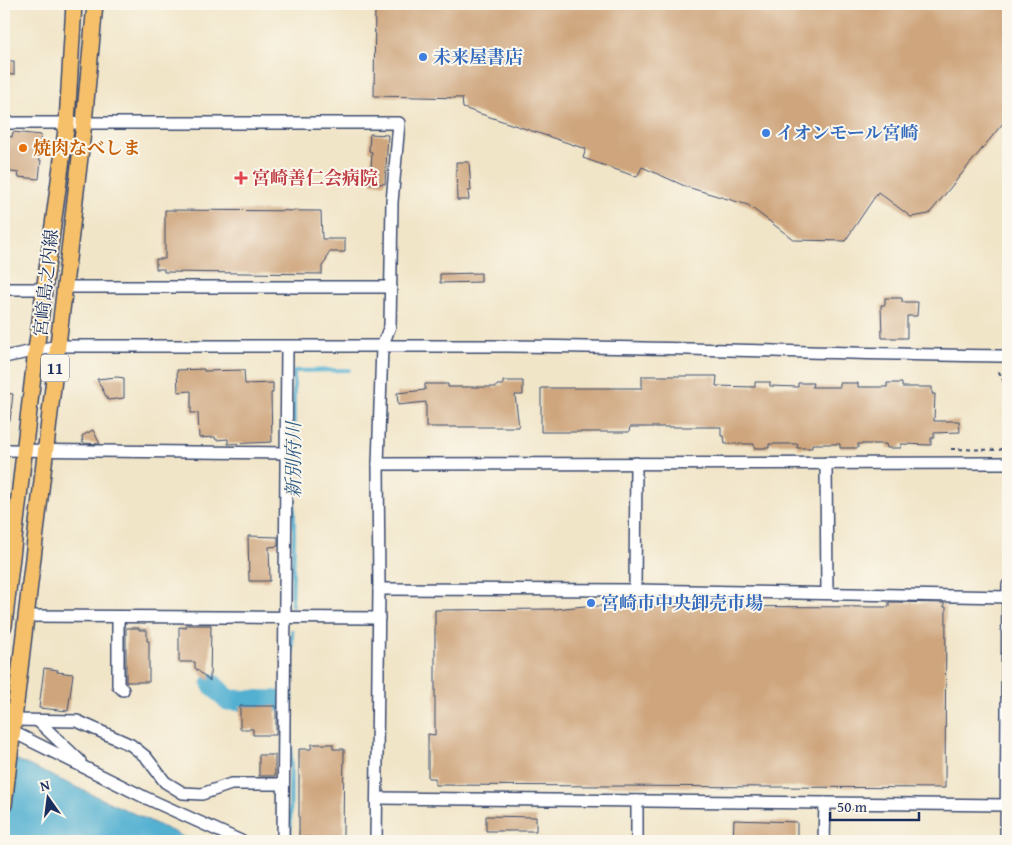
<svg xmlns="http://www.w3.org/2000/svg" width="1012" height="845" font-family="'Gentium Book Plus','Noto Serif JP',serif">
	<rect width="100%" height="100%" fill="#fbf7ec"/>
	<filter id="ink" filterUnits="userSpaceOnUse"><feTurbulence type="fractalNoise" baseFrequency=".02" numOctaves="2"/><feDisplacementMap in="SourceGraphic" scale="10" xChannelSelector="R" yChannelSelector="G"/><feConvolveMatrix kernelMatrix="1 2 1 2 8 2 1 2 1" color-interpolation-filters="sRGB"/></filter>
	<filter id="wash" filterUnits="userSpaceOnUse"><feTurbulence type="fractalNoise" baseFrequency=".0096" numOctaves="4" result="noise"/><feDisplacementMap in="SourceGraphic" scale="20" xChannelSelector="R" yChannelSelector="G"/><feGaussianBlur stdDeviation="1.12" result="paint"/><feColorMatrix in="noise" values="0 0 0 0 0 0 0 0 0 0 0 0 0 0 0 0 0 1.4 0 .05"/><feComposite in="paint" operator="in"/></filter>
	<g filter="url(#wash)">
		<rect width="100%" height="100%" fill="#f1e5c8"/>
		<polygon fill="#53b0d1" stroke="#377098" points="4,754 174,832 191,841 4,841"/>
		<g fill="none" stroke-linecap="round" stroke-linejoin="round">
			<g stroke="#53b0d1" stroke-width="4">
				<polyline points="292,605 294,534 294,371 349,370"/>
				<polyline points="290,841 292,631"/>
			</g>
			<polyline stroke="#53b0d1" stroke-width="21" points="212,684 228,700 277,701"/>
		</g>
		<g id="blocks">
			<g fill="#cea57d">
				<polygon points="375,4 1008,4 1008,117 929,214 911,217 878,192 845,241 794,240 748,205 687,187 642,167 637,177 583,158 586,149 463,108 462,98 374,96"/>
				<polygon points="4,61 14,61 14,75 4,74"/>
				<polygon points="13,132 41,135 39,160 41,160 39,179 18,177 19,173 4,171 7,136 12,137"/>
				<polygon points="370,134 388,135 385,184 370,183 372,152 369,151"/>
				<polygon points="456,162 469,162 471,191 468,191 469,200 457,200"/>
				<polygon points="165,210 321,211 322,239 345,239 345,252 329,252 326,261 322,266 322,274 164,272 164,269 156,269 156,259 165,259"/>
				<polygon points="481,273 481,282 440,283 440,274"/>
				<polygon points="885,298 902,298 902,302 918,302 917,316 907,316 907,338 882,338 881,305 885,305"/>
				<polygon points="204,369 204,371 244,370 245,384 273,383 273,393 271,393 272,442 228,444 228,439 216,440 215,437 199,438 198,413 191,413 191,391 178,392 177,370"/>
				<polygon points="642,376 717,376 716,386 755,387 755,382 770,382 770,386 798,387 798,383 813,383 812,387 840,387 840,383 858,383 858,387 887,387 887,383 902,383 902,387 932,387 932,394 935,394 934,421 959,421 960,432 934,433 934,438 931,438 931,445 901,444 901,448 887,448 886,444 858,444 858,448 840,448 840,444 812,444 812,448 797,448 798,444 769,444 769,448 754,448 754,444 725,444 724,436 721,436 721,427 630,427 629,432 541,432 541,388 642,388"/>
				<polygon points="117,377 124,378 124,398 108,400 97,379"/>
				<polygon points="503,381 523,381 523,395 515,395 519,427 426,427 426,402 398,405 397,393 425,390 425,384 448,384 448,387 497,387 497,385 503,385"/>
				<polygon points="4,393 13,394 10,421 4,420"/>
				<polygon points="93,430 100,444 83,443 82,436"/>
				<polygon points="248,536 278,537 278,546 269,547 270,581 249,581"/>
				<polygon points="889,602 944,603 944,607 946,607 945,788 435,785 435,778 428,778 428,734 435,735 435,610 555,609 585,606 889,607"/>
				<polygon points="186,625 211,625 210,681 195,668 195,662 179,662 179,627 186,628"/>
				<polygon points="126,628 139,628 139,630 147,630 147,641 149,641 149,682 126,682"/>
				<polygon points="44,668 58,670 57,672 73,674 68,711 39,708"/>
				<polygon points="240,706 276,706 276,735 253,735 253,729 240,729"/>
				<polygon points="312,744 333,744 333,749 344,749 343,837 331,837 331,841 311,841 311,837 299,837 299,749 311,749"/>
				<rect x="259" y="755" width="16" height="21"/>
				<polygon points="486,816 536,817 536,831 486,831"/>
				<polygon points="734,820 797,822 797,839 772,838 772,841 733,841"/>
			</g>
		</g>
	</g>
	<g filter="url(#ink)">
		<use href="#blocks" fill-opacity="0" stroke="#3b4a6e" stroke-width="1"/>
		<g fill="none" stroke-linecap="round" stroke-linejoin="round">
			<g stroke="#3b4a6e" stroke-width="14">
				<g id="minor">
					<polyline points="4,123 399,123 392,202 390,326 382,347 378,464 379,589 376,841"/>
					<polyline points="64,287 391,287"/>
					<polyline points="4,289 44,289"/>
					<path d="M4,357L58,346C207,347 357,345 507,346C674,347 841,354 1008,356"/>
					<polyline points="4,450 287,453"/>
					<polyline points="826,463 827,593"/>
					<polyline points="378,464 1008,463"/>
					<polyline points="379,589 635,590 1008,597"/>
					<polyline points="635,590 636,463"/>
					<polyline points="26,616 379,618"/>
					<polyline points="118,617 118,685 123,690"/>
					<polyline points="14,720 77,721 131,745 146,757 165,782 183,793 202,794 231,784 283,784"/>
					<polyline points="38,721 80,761"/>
					<polyline points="13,732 144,797 241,841"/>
					<polyline points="377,798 1006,805"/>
					<polyline points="637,801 637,841"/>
					<polyline points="283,841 287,347"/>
					<polyline points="824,841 825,803"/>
					<polyline points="1006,841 1008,585"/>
				</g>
			</g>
			<g stroke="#3b4a6e" stroke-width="18">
				<g id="major">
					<polyline points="4,626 36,350 67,122 74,4"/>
					<polyline points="4,805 84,123 95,4"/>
				</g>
			</g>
			<polyline stroke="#3b4a6e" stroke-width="2" stroke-dasharray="4 4" stroke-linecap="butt" points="951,449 999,450 1005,448 1005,391 1003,380 997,368"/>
			<use href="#minor" stroke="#fff" stroke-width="11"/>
			<use href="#major" stroke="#f6c06b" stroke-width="15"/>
		</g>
	</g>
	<g fill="#3f7fe0" stroke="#fbf7ec" stroke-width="2">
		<circle cx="423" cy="57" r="5"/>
		<circle cx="766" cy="133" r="5"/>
		<circle cx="591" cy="603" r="5"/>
	</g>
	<circle fill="#e8710a" stroke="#fbf7ec" stroke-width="2" cx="23" cy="148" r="5"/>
	<path fill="#e0444e" stroke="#fbf7ec" stroke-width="2" d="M238.5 170.5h5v5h5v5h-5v5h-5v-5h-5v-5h5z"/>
	<g text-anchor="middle" stroke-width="4" stroke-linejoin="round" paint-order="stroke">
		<rect fill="#fbf7ec" stroke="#5e6b89" stroke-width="1" x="41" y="354.5" width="28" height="27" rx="4"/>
		<g font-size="16" font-weight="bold" fill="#1b2f5e">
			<text x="55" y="374">11</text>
		</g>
		<g font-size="18" font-weight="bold" fill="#366cbe" stroke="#fbf7ec" text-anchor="start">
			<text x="433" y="63">未来屋書店</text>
			<text x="776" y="139">イオンモール宮崎</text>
			<text x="601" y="609">宮崎市中央卸売市場</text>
		</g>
		<g font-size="18" font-weight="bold" fill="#c56008" stroke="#fbf7ec" text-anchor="start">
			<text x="33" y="154">焼肉なべしま</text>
		</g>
		<g font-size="18" font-weight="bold" fill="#be3a42" stroke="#fbf7ec" text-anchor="start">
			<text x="252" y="184">宮崎善仁会病院</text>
		</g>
		<g font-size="18" fill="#1b2f5e" stroke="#fbf7ec">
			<text transform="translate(46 283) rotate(-84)" y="6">宮崎島之内線</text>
		</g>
		<g font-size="19" font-style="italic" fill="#2f5c86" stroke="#fbf7ec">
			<text transform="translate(293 460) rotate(-90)" y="7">新別府川</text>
		</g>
	</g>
	<rect width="1012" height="845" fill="none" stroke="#fbf7ec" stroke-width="20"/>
	<g transform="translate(48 798) rotate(346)" stroke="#fbf7ec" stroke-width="4" paint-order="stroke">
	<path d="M0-4L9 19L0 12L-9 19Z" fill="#1b2f5e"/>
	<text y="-8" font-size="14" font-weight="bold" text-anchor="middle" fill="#1b2f5e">N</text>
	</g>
	<path d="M830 812v8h89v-8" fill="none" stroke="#1b2f5e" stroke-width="2.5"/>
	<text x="837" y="812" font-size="15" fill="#1b2f5e" stroke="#fbf7ec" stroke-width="4" paint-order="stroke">50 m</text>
</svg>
